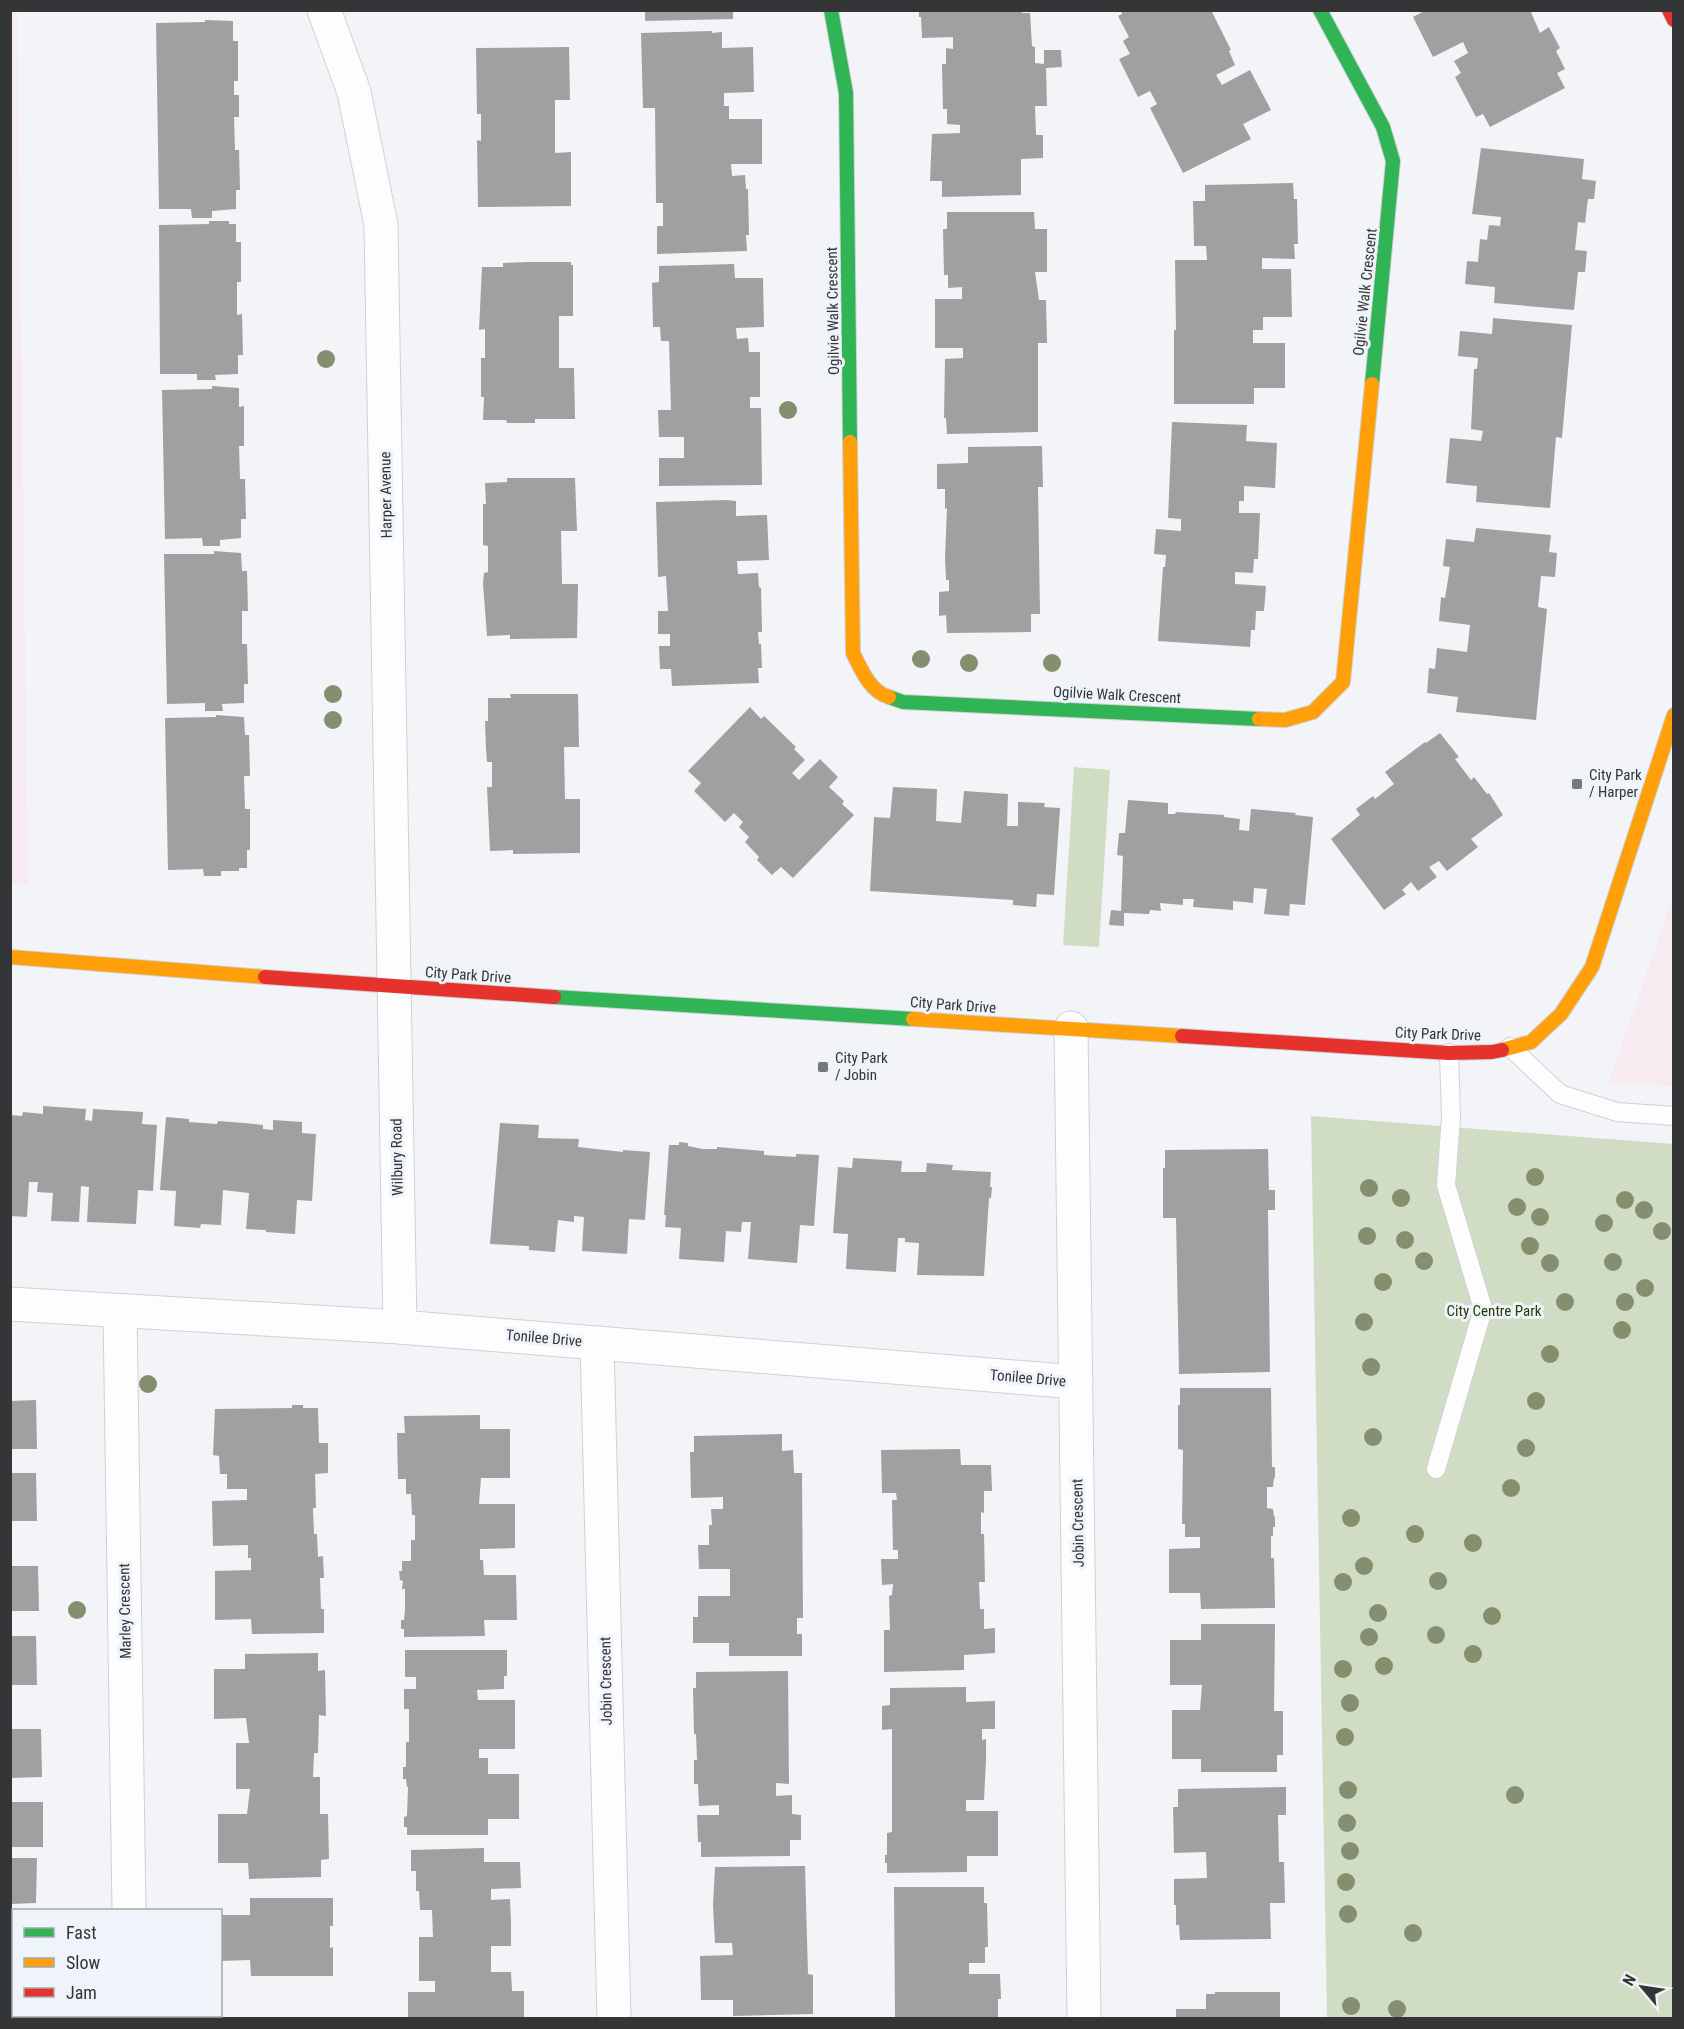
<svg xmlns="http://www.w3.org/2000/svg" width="1684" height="2029" font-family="'Roboto Condensed',sans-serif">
	<rect width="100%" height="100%" fill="#f2f4f7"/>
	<g fill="#f7eaf1">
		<polygon points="10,11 17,11 28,885 10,884"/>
		<polygon points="1673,897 1673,1086 1608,1084"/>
	</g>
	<g fill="#d0ddc4">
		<polygon points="1074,767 1110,770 1099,947 1063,945"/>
		<polygon points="1311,1116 1673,1144 1673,2018 1327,2018"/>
	</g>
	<g fill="#a0a0a0">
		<polygon points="645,10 733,10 733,19 645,21"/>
		<polygon points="919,10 1022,10 1022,13 1030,13 1032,46 1035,47 1035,63 1044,64 1044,50 1061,50 1062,67 1046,68 1047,106 1035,106 1036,135 1043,135 1043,158 1021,159 1021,195 942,197 942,181 930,181 932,134 960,133 960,125 947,124 947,109 943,109 942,64 946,64 946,48 953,49 953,37 922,38 921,17 919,17"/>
		<polygon points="1121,10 1211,10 1231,50 1229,51 1235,65 1216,75 1222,85 1250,70 1271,110 1243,124 1251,139 1183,173 1150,108 1157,104 1150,91 1138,97 1119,59 1130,54 1123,41 1129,37 1118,16 1122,14"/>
		<polygon points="1426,10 1530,10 1540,33 1549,27 1560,48 1556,51 1565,69 1557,73 1565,88 1490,127 1483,114 1476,117 1455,77 1461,73 1454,61 1468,53 1463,42 1433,57 1413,17"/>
		<polygon points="205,20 233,21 233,41 238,41 238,81 234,81 234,95 239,95 239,117 234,117 235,150 239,150 240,190 236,190 236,209 212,211 212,218 192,218 191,209 159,209 156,23 205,22"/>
		<polygon points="712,31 712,33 722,32 722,48 753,47 754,92 724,93 724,106 729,106 729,119 762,119 762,164 731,164 732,176 745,175 746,189 748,189 749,235 746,235 747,251 657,254 657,226 663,226 663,203 656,203 655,108 643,108 641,33"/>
		<polygon points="569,47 570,100 555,100 555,153 571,152 571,206 478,207 477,140 481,141 481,114 477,114 476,48"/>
		<polygon points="1481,148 1584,159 1582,179 1596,181 1594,199 1588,199 1585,223 1578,222 1575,250 1587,251 1585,272 1578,272 1574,310 1494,303 1495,287 1465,284 1467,261 1478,262 1480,239 1487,240 1489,225 1500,226 1501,217 1472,214"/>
		<polygon points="1293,183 1294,199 1297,199 1298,244 1294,244 1295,259 1262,258 1262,269 1291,269 1292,317 1263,317 1263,330 1253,330 1253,343 1285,343 1285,388 1254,388 1254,404 1174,404 1174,330 1176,330 1175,260 1207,260 1206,246 1194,246 1193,201 1205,201 1205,185"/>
		<polygon points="947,212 1034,212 1035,229 1047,229 1047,272 1035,272 1039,300 1046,300 1047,343 1038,343 1038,432 947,434 946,418 944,418 945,359 963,358 963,348 935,348 935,299 962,299 962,287 948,288 948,275 944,275 943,229 947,229"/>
		<polygon points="209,221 229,221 229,224 236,224 236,242 241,242 241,282 237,282 237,315 242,314 243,355 238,355 238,374 215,375 216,380 197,380 197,374 160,374 159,225 209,224"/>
		<polygon points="529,262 571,262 571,265 573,265 573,316 559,316 559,368 574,368 575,419 535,419 535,423 507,423 506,420 483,420 484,397 481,397 481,358 485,358 485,329 479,330 482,267 503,267 503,263"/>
		<polygon points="734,264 735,278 763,278 764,327 736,328 737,339 748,338 749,352 760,352 760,397 750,397 750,408 761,408 762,485 659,486 659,458 684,458 684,437 659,437 658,410 671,410 669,341 661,341 660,327 653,327 652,283 659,282 659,266"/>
		<polygon points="1493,318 1572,325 1562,438 1556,437 1550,508 1476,502 1477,486 1446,483 1450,438 1481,441 1483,431 1471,429 1474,369 1477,369 1478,358 1458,356 1460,331 1492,334"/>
		<polygon points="212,386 239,388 239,407 244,406 244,446 239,446 240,479 245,479 246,519 241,519 241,538 220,540 220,546 203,546 202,538 165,539 162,390 212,389"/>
		<polygon points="1172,422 1247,425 1246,441 1277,443 1275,488 1244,486 1244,501 1239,501 1239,513 1260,513 1258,559 1254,559 1253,573 1235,572 1235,584 1266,586 1264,611 1256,611 1255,630 1251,630 1250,647 1158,641 1163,567 1165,567 1166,555 1154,554 1156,529 1181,531 1181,519 1168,518"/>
		<polygon points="1042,446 1043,487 1038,487 1040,614 1031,614 1031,632 947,633 946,615 939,616 939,592 949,591 949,580 946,580 945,558 947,508 945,509 945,489 937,489 937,464 968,463 968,447"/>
		<polygon points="507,478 575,478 577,531 561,531 562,584 578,584 577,638 510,639 510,635 487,636 483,584 484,573 488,572 488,546 483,545 483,504 486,504 485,483 507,482"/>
		<polygon points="726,500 736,501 736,516 767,515 769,560 737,561 738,574 758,573 759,587 761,588 762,632 758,632 759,644 761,644 762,668 758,668 759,683 672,686 671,669 660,669 659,646 670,646 670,634 658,634 658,611 668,611 666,576 658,577 656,502"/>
		<polygon points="1476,528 1551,535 1549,552 1557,553 1555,577 1541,576 1538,607 1547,609 1536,720 1456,712 1458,697 1427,693 1429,668 1435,669 1437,648 1467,652 1470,625 1439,621 1441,597 1445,598 1450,567 1443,566 1446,539 1474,542"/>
		<polygon points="214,551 241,553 242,571 247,571 248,611 242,611 242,644 247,644 248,684 244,684 244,703 222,704 223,711 205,711 205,703 167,704 164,554 214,554"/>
		<polygon points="510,694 578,694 579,747 564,747 565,799 580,799 580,853 513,854 513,850 490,851 487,787 492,787 492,762 487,762 486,749 485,721 488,721 488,698 511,698"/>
		<polygon points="750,707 761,719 764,716 796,747 794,749 805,760 792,773 799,780 820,759 838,777 829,787 844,801 842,804 854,815 793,878 781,867 772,875 757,860 759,857 745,842 749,837 739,827 743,822 734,813 725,822 694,791 701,783 688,771"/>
		<polygon points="216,715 244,717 245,735 249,735 250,776 244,776 245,809 250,809 250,850 247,850 247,868 239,868 239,871 221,871 221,876 204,876 203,869 168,870 165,718 216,717"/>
		<polygon points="1440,733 1459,757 1455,759 1471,780 1474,777 1487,794 1489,793 1503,815 1471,839 1478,847 1447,871 1439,861 1429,867 1437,877 1418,891 1411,882 1402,890 1406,894 1384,910 1331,839 1360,815 1356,809 1373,796 1375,799 1394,784 1385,772 1425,742 1426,743"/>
		<polygon points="893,787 937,789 936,821 961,823 964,791 1008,794 1007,826 1018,826 1018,802 1045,803 1044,807 1060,808 1054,895 1037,894 1036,907 1013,905 1013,900 870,891 874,817 890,818"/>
		<polygon points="1128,800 1168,803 1168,814 1175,814 1176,812 1224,815 1224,817 1240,819 1239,830 1249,831 1251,809 1296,813 1295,815 1313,817 1305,905 1290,904 1289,916 1264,914 1267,889 1254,888 1253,903 1233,901 1233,910 1193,907 1194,899 1183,899 1183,905 1160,903 1161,911 1150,910 1149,914 1124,913 1124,926 1109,925 1111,910 1121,911 1123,856 1117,855 1119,833 1125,833"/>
		<polygon points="43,1106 86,1109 85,1120 92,1121 93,1109 143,1112 142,1124 157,1125 153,1191 138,1190 136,1224 87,1222 89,1187 81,1186 79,1222 51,1221 53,1193 37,1192 38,1182 29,1182 27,1217 10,1216 10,1115 22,1116 23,1112 43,1114"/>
		<polygon points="166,1117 189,1119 189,1122 217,1124 218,1121 244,1123 263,1125 263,1129 273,1130 273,1120 302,1122 302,1133 316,1134 312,1201 297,1200 295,1234 266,1232 266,1230 246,1229 249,1193 223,1190 221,1225 201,1224 200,1228 174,1226 176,1191 160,1190"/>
		<polygon points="500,1123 539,1125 538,1138 579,1139 578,1147 623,1152 623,1150 650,1152 645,1220 629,1219 627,1254 582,1251 584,1217 574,1216 574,1222 558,1220 555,1252 529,1250 529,1246 490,1244"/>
		<polygon points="679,1142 688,1143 688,1146 703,1149 717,1149 717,1147 764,1151 764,1155 796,1157 796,1154 819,1155 814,1226 800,1225 797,1263 748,1259 751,1222 742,1222 741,1232 726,1231 724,1262 679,1259 681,1228 665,1227 666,1215 664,1215 669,1145 679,1145"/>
		<polygon points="1268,1149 1269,1190 1275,1190 1275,1210 1268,1210 1270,1372 1179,1374 1176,1218 1163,1218 1163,1168 1165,1168 1165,1150"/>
		<polygon points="853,1158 902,1161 901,1172 926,1172 927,1163 953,1165 952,1170 991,1172 990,1187 992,1187 991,1198 989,1198 984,1276 917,1275 919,1243 905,1242 905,1238 898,1238 896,1272 846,1269 848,1234 833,1233 838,1167 852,1168"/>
		<polygon points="1180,1388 1271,1388 1272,1467 1275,1467 1275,1478 1274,1478 1273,1487 1267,1487 1267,1508 1273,1509 1274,1517 1275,1516 1275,1527 1273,1527 1273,1536 1271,1536 1271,1558 1274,1558 1275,1608 1201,1609 1200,1593 1169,1593 1169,1549 1200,1548 1200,1537 1185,1537 1185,1524 1182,1524 1183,1450 1178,1449 1178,1405 1180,1405"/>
		<polygon points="36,1400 37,1449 10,1449 10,1401"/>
		<polygon points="292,1405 303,1405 303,1408 318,1408 319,1443 328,1443 328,1473 315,1474 316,1508 313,1508 314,1534 317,1534 318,1557 323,1556 324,1578 320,1578 321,1609 324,1609 324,1633 252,1634 251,1619 215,1620 215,1571 251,1570 251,1558 248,1558 248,1545 213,1546 212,1501 247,1500 247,1489 227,1489 227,1474 220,1474 219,1456 213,1455 215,1409 292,1408"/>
		<polygon points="480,1415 480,1429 510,1429 510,1478 481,1478 479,1504 515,1504 515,1548 480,1549 480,1560 483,1560 484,1575 516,1575 517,1620 484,1620 485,1636 404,1637 404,1629 401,1629 401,1620 404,1620 405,1610 405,1589 402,1589 403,1581 400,1580 399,1571 402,1571 402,1561 411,1561 411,1540 415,1540 415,1515 412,1515 411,1494 406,1494 406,1479 398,1479 397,1433 405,1433 404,1416"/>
		<polygon points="782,1434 782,1451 793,1450 794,1473 802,1473 803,1618 797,1618 797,1634 802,1634 802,1656 729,1656 729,1643 693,1643 693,1617 698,1617 698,1596 730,1596 730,1569 699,1569 698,1545 709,1545 709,1525 712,1525 711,1509 723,1509 723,1497 691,1498 690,1452 694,1452 694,1436"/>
		<polygon points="960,1449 961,1465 991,1465 992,1491 984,1491 984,1513 981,1512 981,1534 984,1534 985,1582 979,1582 980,1609 984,1609 984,1629 995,1628 995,1653 964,1655 964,1670 884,1672 884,1630 890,1630 889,1596 892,1595 893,1584 882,1585 881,1559 898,1559 898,1550 893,1550 892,1500 897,1500 896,1493 882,1493 881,1450"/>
		<polygon points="10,1473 36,1473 37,1521 10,1521"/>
		<polygon points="10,1566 38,1566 39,1611 10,1611"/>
		<polygon points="1201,1624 1275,1624 1274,1711 1283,1711 1283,1755 1277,1755 1277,1772 1201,1772 1201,1759 1172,1759 1172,1710 1200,1710 1202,1685 1170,1685 1170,1640 1201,1640"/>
		<polygon points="10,1636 36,1636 37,1685 10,1685"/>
		<polygon points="405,1650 507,1650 507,1676 504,1676 504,1689 477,1690 478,1700 515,1700 515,1749 479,1749 479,1758 488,1758 488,1774 519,1774 519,1819 488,1819 488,1835 407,1835 407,1827 404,1827 404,1817 407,1816 408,1787 407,1787 406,1779 403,1779 403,1767 406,1767 406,1742 409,1742 409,1709 404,1709 404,1689 416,1689 416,1677 405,1677"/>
		<polygon points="318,1653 318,1671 325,1670 326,1716 319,1715 318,1753 314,1753 313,1777 320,1777 320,1814 328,1814 329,1859 321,1860 321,1877 249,1879 248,1863 218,1863 218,1814 247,1814 250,1789 236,1789 236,1743 249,1743 246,1718 214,1719 214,1669 245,1669 245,1654"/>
		<polygon points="788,1671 789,1784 776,1783 776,1796 792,1795 792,1814 801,1815 801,1840 790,1840 790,1856 701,1857 701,1842 698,1842 697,1815 719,1815 719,1805 699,1806 698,1784 694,1784 694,1760 697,1760 696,1734 694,1734 693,1688 696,1688 696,1672"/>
		<polygon points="966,1687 966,1702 995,1701 995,1729 982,1729 982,1740 986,1739 986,1760 984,1800 966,1800 966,1811 998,1811 998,1856 967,1856 967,1872 887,1873 887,1863 885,1863 885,1855 887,1855 887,1833 892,1832 892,1729 882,1730 882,1706 890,1705 890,1688"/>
		<polygon points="10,1729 41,1729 42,1777 10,1778"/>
		<polygon points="1286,1787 1286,1815 1278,1815 1279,1862 1284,1862 1285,1903 1270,1903 1271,1939 1180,1940 1179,1925 1176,1925 1176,1905 1174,1905 1174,1879 1207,1878 1206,1852 1174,1853 1173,1807 1178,1807 1178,1789"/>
		<rect x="10" y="1802" width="33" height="45"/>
		<polygon points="484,1848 484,1862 520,1862 521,1888 491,1889 491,1900 510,1899 511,1922 511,1946 491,1946 491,1972 511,1972 512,1991 524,1991 524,2018 408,2018 408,1992 435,1992 435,1981 419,1981 419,1937 433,1937 432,1910 420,1910 419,1891 416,1891 416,1871 411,1871 411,1850"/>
		<polygon points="10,1858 37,1858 36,1903 10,1904"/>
		<polygon points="805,1866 808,1974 813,1975 813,2014 733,2016 733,2000 701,2000 700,1956 733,1955 732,1943 715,1943 713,1906 715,1867"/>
		<polygon points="894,1887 984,1887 984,1903 987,1903 988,1947 985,1947 985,1963 969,1963 969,1974 1000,1974 1001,1999 998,1999 998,2018 895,2018"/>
		<polygon points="250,1898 333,1898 333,1926 330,1926 330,1948 333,1947 333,1976 251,1976 250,1960 220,1961 220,1915 250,1915"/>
		<polygon points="1215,1992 1280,1992 1280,2018 1176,2018 1176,2009 1206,2009 1206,1994 1215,1994"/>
	</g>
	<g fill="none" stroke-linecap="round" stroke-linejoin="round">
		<g stroke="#cfd1d4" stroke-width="20">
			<g id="lane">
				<polyline points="1510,1047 1560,1094 1617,1112 1674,1116"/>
				<polyline points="1436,1469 1483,1309 1446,1185 1451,1117 1449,1053"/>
			</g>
		</g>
		<g stroke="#cfd1d4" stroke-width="35">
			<g id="street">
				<polyline points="324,10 354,92 381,225 400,1327"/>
				<polyline points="1071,1028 1084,2018"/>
				<polyline points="10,1304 400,1327 1076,1382"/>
				<polyline points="120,1311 129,1910"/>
				<polyline points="597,1343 614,2018"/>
				<polyline points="10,1997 14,1998"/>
			</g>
		</g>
		<g stroke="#cfd1d4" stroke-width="16">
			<g id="fast">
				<polyline points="831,10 846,93 850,442"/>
				<polyline points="1320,10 1383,127 1393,161 1372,384"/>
				<polyline points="889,697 903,702 1259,719"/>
				<polyline points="554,997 913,1019"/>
			</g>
		</g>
		<g stroke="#cfd1d4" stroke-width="16">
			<g id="slow">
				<path d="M850,442L853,653C861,669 870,692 889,697"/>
				<polyline points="1259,719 1285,720 1313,712 1343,682 1372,384"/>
				<polyline points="10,957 265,977"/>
				<polyline points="913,1019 1182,1036"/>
				<polyline points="1502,1050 1531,1042 1561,1014 1592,967 1674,715"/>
			</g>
		</g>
		<g stroke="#cfd1d4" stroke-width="16">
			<g id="jam">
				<polyline points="1669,10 1674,20"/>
				<polyline points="265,977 554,997"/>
				<polyline points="1182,1036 1449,1053 1492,1052 1502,1050"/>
			</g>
		</g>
		<use href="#lane" stroke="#fdfdfe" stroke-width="18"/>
		<use href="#street" stroke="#fdfdfe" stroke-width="33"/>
		<use href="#fast" stroke="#30b455" stroke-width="14"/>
		<use href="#slow" stroke="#ff9f0a" stroke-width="14"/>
		<use href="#jam" stroke="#e5322d" stroke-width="14"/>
	</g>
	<g fill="#838f6f">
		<circle cx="326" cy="359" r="9"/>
		<circle cx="788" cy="410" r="9"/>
		<circle cx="921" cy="659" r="9"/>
		<circle cx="969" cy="663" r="9"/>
		<circle cx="1052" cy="663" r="9"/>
		<circle cx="333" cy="694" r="9"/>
		<circle cx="333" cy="720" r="9"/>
		<circle cx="1535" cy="1177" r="9"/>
		<circle cx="1369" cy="1188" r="9"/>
		<circle cx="1401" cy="1198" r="9"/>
		<circle cx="1625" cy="1200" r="9"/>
		<circle cx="1517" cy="1207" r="9"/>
		<circle cx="1644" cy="1210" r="9"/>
		<circle cx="1540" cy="1217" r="9"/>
		<circle cx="1604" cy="1223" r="9"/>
		<circle cx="1662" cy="1231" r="9"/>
		<circle cx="1367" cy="1236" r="9"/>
		<circle cx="1405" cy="1240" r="9"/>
		<circle cx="1530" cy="1246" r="9"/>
		<circle cx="1424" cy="1261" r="9"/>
		<circle cx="1613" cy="1262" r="9"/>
		<circle cx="1550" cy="1263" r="9"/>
		<circle cx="1383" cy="1282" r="9"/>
		<circle cx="1645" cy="1288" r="9"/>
		<circle cx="1565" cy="1302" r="9"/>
		<circle cx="1625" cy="1302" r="9"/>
		<circle cx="1364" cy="1322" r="9"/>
		<circle cx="1622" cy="1330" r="9"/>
		<circle cx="1550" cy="1354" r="9"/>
		<circle cx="1371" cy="1367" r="9"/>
		<circle cx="148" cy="1384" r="9"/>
		<circle cx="1536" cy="1401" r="9"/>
		<circle cx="1373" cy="1437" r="9"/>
		<circle cx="1526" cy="1448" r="9"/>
		<circle cx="1511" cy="1488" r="9"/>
		<circle cx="1351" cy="1518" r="9"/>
		<circle cx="1415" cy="1534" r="9"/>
		<circle cx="1473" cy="1543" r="9"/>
		<circle cx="1364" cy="1566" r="9"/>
		<circle cx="1438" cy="1581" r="9"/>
		<circle cx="1343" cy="1582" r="9"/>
		<circle cx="77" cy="1610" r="9"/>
		<circle cx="1378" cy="1613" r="9"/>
		<circle cx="1492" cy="1616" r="9"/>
		<circle cx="1436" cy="1635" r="9"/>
		<circle cx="1369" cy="1637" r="9"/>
		<circle cx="1473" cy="1654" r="9"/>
		<circle cx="1384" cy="1666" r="9"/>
		<circle cx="1343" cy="1669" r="9"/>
		<circle cx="1350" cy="1703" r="9"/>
		<circle cx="1345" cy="1737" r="9"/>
		<circle cx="1348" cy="1790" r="9"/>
		<circle cx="1515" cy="1795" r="9"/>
		<circle cx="1347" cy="1823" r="9"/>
		<circle cx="1350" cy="1851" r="9"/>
		<circle cx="1346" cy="1882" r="9"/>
		<circle cx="1348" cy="1914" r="9"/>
		<circle cx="1413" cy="1933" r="9"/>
		<circle cx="1351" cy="2006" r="9"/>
		<circle cx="1397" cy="2009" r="9"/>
	</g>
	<g fill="#76787a" stroke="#eff4fa" stroke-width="2">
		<rect x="1571" y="778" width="12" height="12" rx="3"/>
		<rect x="817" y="1061" width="12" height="12" rx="3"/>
	</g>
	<g text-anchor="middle" stroke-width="6" stroke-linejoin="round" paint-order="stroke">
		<g font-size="15" fill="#333537" stroke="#eff4fa">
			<text transform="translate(1365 292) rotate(-84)" y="5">Ogilvie Walk Crescent</text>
			<text transform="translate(833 311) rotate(-91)" y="5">Ogilvie Walk Crescent</text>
			<text transform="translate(386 495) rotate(-91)" y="5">Harper Avenue</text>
			<text transform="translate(1117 695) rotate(3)" y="5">Ogilvie Walk Crescent</text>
			<text transform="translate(468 975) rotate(4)" y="5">City Park Drive</text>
			<text transform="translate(953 1005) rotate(4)" y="5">City Park Drive</text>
			<text transform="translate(1438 1034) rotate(2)" y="5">City Park Drive</text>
			<text transform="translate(397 1157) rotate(-91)" y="5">Wilbury Road</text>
			<text transform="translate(544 1338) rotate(5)" y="5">Tonilee Drive</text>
			<text transform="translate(1028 1378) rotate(5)" y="5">Tonilee Drive</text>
			<text transform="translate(1078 1523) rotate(-91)" y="5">Jobin Crescent</text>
			<text transform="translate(125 1611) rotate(-91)" y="5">Marley Crescent</text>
			<text transform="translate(606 1681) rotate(-91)" y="5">Jobin Crescent</text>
		</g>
		<g font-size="15" fill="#333537" stroke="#eff4fa" text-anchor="start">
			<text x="1589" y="780">City Park<tspan x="1589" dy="17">/ Harper</tspan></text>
			<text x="835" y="1063">City Park<tspan x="835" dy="17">/ Jobin</tspan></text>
		</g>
		<g font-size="15" fill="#283d00" stroke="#eff4fa">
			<text x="1494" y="1316">City Centre Park</text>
		</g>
	</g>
	<rect width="1684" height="2029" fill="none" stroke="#333537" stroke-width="24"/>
	<rect x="12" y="1909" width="210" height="108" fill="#eff4fa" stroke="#a4a8ac" stroke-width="1.5"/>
	<rect x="24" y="1928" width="30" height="9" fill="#30b455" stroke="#a4a8ac" stroke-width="1.5"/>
	<text x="66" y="1939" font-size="18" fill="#333537">Fast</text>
	<rect x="24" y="1958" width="30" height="9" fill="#ff9f0a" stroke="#a4a8ac" stroke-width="1.5"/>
	<text x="66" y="1969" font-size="18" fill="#333537">Slow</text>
	<rect x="24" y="1988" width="30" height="9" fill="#e5322d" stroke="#a4a8ac" stroke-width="1.5"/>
	<text x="66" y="1999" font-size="18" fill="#333537">Jam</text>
	<g transform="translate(1642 1987) rotate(299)" stroke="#eff4fa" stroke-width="4.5" paint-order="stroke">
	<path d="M0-4.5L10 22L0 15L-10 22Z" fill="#333537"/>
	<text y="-9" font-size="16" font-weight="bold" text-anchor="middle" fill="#333537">N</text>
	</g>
</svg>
